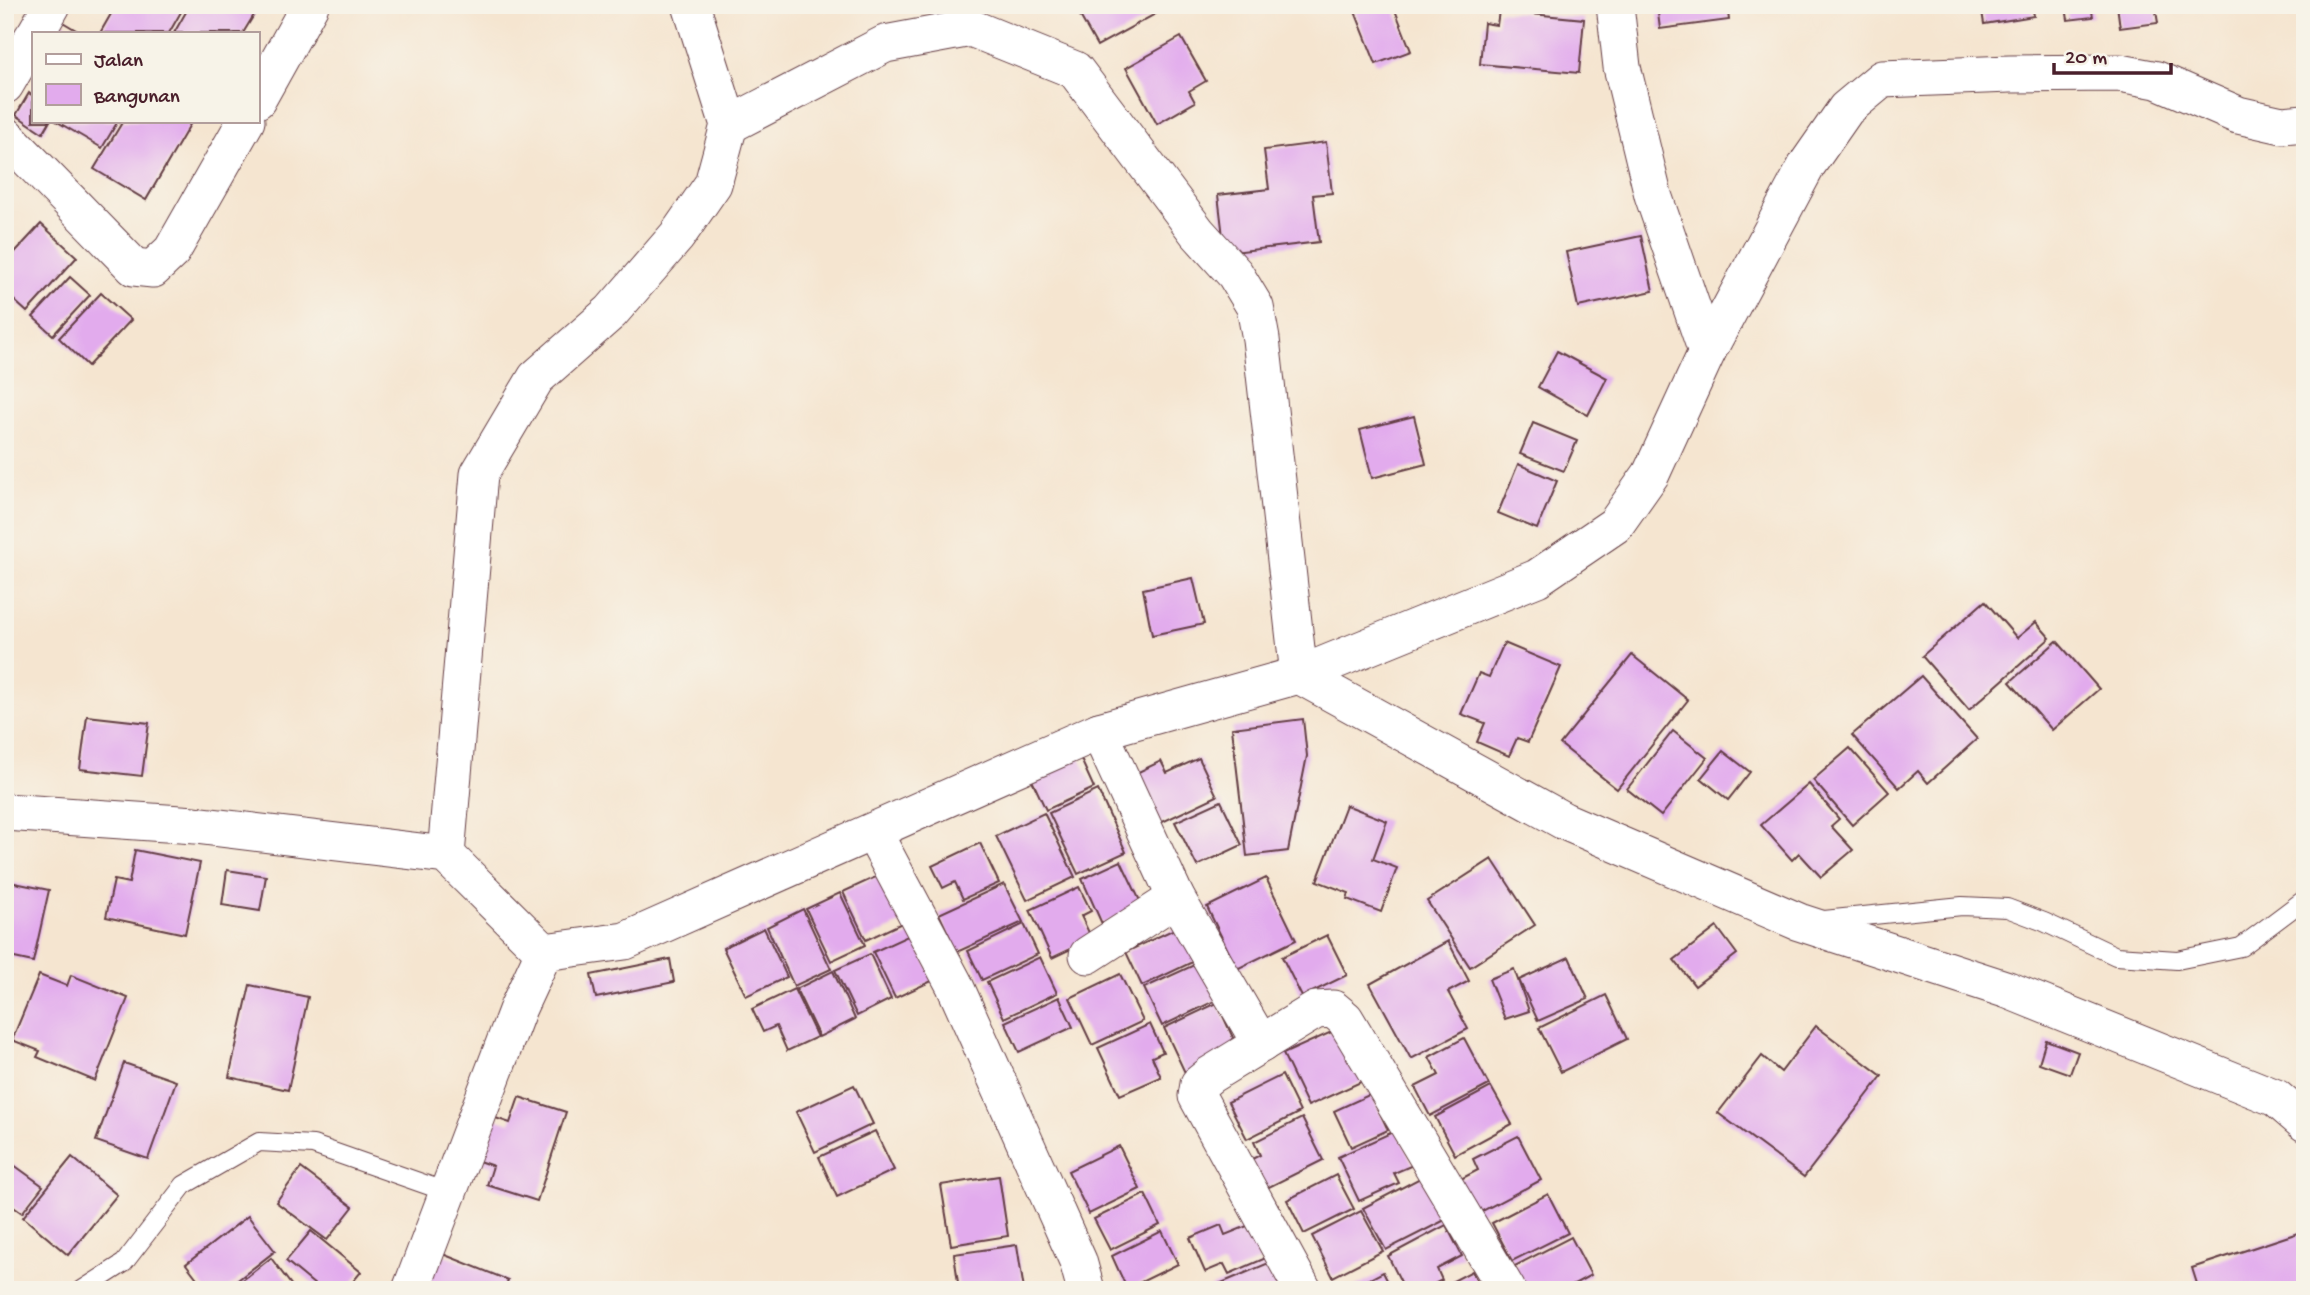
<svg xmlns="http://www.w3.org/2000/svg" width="2310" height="1295" font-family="'Gochi Hand',sans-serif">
	<rect width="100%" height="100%" fill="#f7f3e8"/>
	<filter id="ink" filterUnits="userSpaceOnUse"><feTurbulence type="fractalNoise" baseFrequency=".0143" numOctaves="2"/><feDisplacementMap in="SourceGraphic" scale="14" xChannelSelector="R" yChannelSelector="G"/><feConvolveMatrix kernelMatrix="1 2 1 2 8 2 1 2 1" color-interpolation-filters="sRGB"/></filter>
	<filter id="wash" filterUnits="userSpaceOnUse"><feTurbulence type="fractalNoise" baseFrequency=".00686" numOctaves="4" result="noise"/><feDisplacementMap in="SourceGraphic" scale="28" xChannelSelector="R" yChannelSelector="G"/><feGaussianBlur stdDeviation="1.57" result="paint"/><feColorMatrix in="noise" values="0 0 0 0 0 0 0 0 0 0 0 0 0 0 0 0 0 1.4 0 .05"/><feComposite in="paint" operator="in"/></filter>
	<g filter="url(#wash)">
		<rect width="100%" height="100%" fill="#f5e5d0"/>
		<g id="blocks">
			<g fill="#e2abed">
				<polygon points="112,5 185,5 169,33 100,33 115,7"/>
				<polygon points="190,5 260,5 243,33 174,33"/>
				<polygon points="1074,5 1157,5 1161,11 1097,46"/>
				<polygon points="1364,5 1393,5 1411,51 1376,64 1354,9"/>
				<polygon points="1657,5 1727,5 1729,20 1660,29"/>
				<polygon points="1981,5 2032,5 2034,16 1984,24"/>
				<polygon points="2041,5 2091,5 2093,17 2068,20 2066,7 2042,10"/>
				<polygon points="2117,5 2155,5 2158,23 2120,28"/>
				<polygon points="1499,11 1584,19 1579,73 1480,64 1484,23 1497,25"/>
				<polygon points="61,21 81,33 53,33"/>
				<polygon points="1181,37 1206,81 1189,91 1195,102 1157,124 1126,68"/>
				<polygon points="29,93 33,96 33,121 50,121 43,133 16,115"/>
				<polygon points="56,121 118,121 102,148"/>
				<polygon points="123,121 192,121 146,200 94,169"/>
				<polygon points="1326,142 1332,193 1313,195 1319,242 1225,253 1218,195 1269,189 1264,150"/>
				<polygon points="41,224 77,257 27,312 5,292 5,263"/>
				<polygon points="1641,236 1653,291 1578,307 1566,252"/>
				<polygon points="70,277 90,295 53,335 33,317"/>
				<polygon points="101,293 131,320 88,366 59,338"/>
				<polygon points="1557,351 1607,378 1588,415 1538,387"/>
				<polygon points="1414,416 1426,464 1372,478 1360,430"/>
				<polygon points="1533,423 1577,441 1564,471 1520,454"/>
				<polygon points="1518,464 1557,481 1537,529 1498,513"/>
				<polygon points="1193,578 1204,624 1152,635 1143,589"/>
				<polygon points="1985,601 2017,638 2036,622 2050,638 1969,710 1922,656"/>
				<polygon points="2057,641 2099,689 2052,730 2010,682"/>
				<polygon points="1504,643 1561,667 1528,742 1517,738 1509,756 1477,742 1485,723 1461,714 1479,673 1489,677"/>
				<polygon points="1632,655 1688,700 1617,789 1560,744"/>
				<polygon points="1921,676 1977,739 1928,783 1918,771 1899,788 1852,735"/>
				<polygon points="87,716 149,723 142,776 80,769"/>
				<polygon points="1303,719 1307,756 1288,851 1247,856 1232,728"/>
				<polygon points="1673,731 1707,758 1661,816 1627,789"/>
				<polygon points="1850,748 1889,792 1852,825 1813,780"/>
				<polygon points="1723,751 1750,772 1728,800 1701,778"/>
				<polygon points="1079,755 1094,788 1046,810 1031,778"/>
				<polygon points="1199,758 1217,796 1150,828 1126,778 1161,761 1167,773"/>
				<polygon points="1809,784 1839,819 1831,826 1853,850 1821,877 1799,853 1792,860 1761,825"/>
				<polygon points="1098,790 1126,852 1078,874 1049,813"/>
				<polygon points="1221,801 1242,845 1197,866 1175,822"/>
				<polygon points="1346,805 1387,821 1373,859 1397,868 1381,912 1347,899 1349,893 1317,881"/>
				<polygon points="1044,813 1075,877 1027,900 996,836"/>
				<polygon points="980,843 999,883 963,899 955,882 943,888 932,866"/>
				<polygon points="135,850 200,863 185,934 106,917 114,880 129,883"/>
				<polygon points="1492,859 1535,925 1470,967 1427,901"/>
				<polygon points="1121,861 1142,905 1102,924 1082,879"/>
				<polygon points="227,870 266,876 260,911 222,905"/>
				<polygon points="880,875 902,923 866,940 843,892"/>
				<polygon points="1266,878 1296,940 1237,969 1207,907"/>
				<polygon points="5,881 49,890 33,962 5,956"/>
				<polygon points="1004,884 1023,922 957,952 939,914"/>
				<polygon points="1079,887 1091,911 1081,916 1092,939 1052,958 1030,910"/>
				<polygon points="840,893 865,945 831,961 806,909"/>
				<polygon points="803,909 831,969 794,986 767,927"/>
				<polygon points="1187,923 1203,957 1142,986 1126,952"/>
				<polygon points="1024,924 1038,954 982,980 968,951"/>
				<polygon points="1717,927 1737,954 1695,986 1674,960"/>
				<polygon points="764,928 787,977 746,996 723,948"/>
				<polygon points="912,934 934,980 895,998 873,952"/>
				<polygon points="1327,935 1347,975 1302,997 1282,957"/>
				<polygon points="1448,941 1469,981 1448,992 1468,1029 1411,1059 1370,984"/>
				<polygon points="870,954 891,999 857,1016 835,970"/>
				<polygon points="1040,957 1057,993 1004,1018 987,982"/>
				<polygon points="1569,957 1588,999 1538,1021 1519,980"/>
				<polygon points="670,959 674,982 596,998 591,975"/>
				<polygon points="1205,960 1223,997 1162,1026 1144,988"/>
				<polygon points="1514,969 1529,1011 1505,1019 1489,979"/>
				<polygon points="833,971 855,1019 819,1037 796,989"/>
				<polygon points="1120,974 1143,1021 1092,1045 1070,998"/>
				<polygon points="39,975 67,986 71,975 128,998 95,1081 37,1057 40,1051 12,1040"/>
				<polygon points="250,985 308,997 288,1090 229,1077"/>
				<polygon points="794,989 817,1037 787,1051 776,1026 763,1032 752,1009"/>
				<polygon points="1606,995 1627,1039 1561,1072 1539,1028"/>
				<polygon points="1059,997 1073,1027 1019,1052 1005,1022"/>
				<polygon points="1217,1003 1240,1053 1187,1077 1164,1028"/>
				<polygon points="1150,1024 1163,1052 1152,1057 1161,1077 1120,1095 1098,1048"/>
				<polygon points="1816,1026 1882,1076 1804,1177 1718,1113 1762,1056 1781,1072"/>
				<polygon points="1338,1029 1363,1081 1308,1106 1283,1054"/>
				<polygon points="1464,1038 1489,1085 1430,1116 1415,1087 1439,1075 1429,1057"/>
				<polygon points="2046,1040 2078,1052 2070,1074 2039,1063"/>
				<polygon points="124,1063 176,1081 148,1159 96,1141"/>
				<polygon points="1282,1075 1300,1112 1247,1139 1228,1102"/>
				<polygon points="854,1085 873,1124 815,1152 796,1112"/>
				<polygon points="1491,1087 1512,1124 1455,1155 1435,1117"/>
				<polygon points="1371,1094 1388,1130 1351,1147 1334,1111"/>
				<polygon points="519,1097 566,1112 537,1201 487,1185 493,1166 467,1157 481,1113 510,1123"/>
				<polygon points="1302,1118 1323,1160 1265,1189 1250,1160 1260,1155 1254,1142"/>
				<polygon points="1397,1130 1413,1165 1394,1173 1399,1183 1359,1201 1338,1157"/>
				<polygon points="875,1131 894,1170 837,1197 819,1157"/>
				<polygon points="1518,1136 1541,1180 1475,1215 1457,1181 1478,1170 1473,1159"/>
				<polygon points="1119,1146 1140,1189 1089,1214 1068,1171"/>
				<polygon points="72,1157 117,1195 68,1255 23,1217"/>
				<polygon points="14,1165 43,1186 22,1213 5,1201 5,1177"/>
				<polygon points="301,1168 353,1207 327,1240 276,1202"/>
				<polygon points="1336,1175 1354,1209 1304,1234 1287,1200"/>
				<polygon points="999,1176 1008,1236 951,1245 941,1185"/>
				<polygon points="1422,1177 1445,1220 1386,1250 1363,1208"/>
				<polygon points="1145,1194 1160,1225 1110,1250 1094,1219"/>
				<polygon points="1548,1194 1568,1233 1512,1261 1492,1223"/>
				<polygon points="1361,1211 1383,1251 1333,1277 1312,1236"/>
				<polygon points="248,1216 275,1251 225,1290 206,1290 186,1264"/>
				<polygon points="1252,1224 1266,1258 1229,1274 1224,1264 1205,1272 1190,1238 1221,1225 1225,1235"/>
				<polygon points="1446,1225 1462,1256 1437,1269 1442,1280 1423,1290 1405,1290 1388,1256"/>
				<polygon points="311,1231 361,1272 346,1290 321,1290 286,1261"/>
				<polygon points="1162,1231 1178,1264 1127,1289 1112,1256"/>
				<polygon points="2304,1231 2305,1290 2199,1290 2192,1268"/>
				<polygon points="1571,1237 1591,1275 1563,1290 1526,1290 1513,1267"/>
				<polygon points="1017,1245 1024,1290 959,1290 954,1254"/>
				<polygon points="435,1251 508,1280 504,1290 419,1290"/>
				<polygon points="271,1258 295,1290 230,1290"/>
				<polygon points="1271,1262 1283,1290 1205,1290"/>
				<polygon points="1472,1271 1482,1290 1436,1290"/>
				<polygon points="1383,1272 1392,1290 1349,1290"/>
			</g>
		</g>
	</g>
	<g filter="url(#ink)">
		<use href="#blocks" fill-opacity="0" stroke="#643d44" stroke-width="2"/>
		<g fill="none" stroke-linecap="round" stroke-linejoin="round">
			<g stroke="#643d44" stroke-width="20">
				<g id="lane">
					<polyline points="1824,920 1962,906 2007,908 2044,922 2116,956 2177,960 2241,947 2305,899"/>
					<polyline points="82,1290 124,1263 184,1185 259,1142 313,1145 450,1193"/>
				</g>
			</g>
			<g stroke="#643d44" stroke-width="39">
				<g id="street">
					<polyline points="1615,5 1622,67 1653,195 1707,352"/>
					<polyline points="36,33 52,5"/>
					<polyline points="5,85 33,37"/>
					<polyline points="257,100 310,5"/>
					<polyline points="729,125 885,44 971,28 1075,70 1197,232 1235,274 1255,307 1261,339 1299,675"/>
					<polyline points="5,135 134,267 153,269 172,251 246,121"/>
					<polyline points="1299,675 1564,821 1799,922 2008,990 2276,1098 2305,1123"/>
					<polyline points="1099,731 1176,898 1261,1044"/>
					<polyline points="5,812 195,825 446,855 544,952 625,941 1099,731 1299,675 1537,578 1615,525 1651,474 1707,352 1807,165 1846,109 1882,79 2010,74 2120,73 2157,80 2238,115 2282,125 2305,123"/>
					<polyline points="873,832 954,984 1078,1261 1086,1290"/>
					<polyline points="446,855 479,474 536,378 611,312 677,236 713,184 729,125 691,5"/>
					<polyline points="1088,955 1176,898"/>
					<polyline points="411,1290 518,1008 544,952"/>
					<polyline points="1303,1290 1197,1096 1199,1084 1210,1075 1316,1010 1333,1009 1345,1019 1507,1290"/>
				</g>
			</g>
			<use href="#lane" stroke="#fff" stroke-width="18"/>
			<use href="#street" stroke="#fff" stroke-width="37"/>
		</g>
	</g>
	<rect width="2310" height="1295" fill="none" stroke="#f7f3e8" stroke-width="28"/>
	<rect x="32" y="32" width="228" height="91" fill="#f7f3e8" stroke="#b29e9c" stroke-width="2"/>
	<rect x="46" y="54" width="35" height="10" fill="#ffffff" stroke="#b29e9c" stroke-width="2"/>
	<text x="94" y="66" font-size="21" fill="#4a1f2b">Jalan</text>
	<rect x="46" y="84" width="35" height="21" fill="#e2abed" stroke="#b29e9c" stroke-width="2"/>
	<text x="94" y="102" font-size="21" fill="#4a1f2b">Bangunan</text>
	<path d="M2054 63v10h117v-10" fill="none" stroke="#4a1f2b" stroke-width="3.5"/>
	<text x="2065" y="63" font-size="21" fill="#4a1f2b" stroke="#f7f3e8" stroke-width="5" paint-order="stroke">20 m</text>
</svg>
